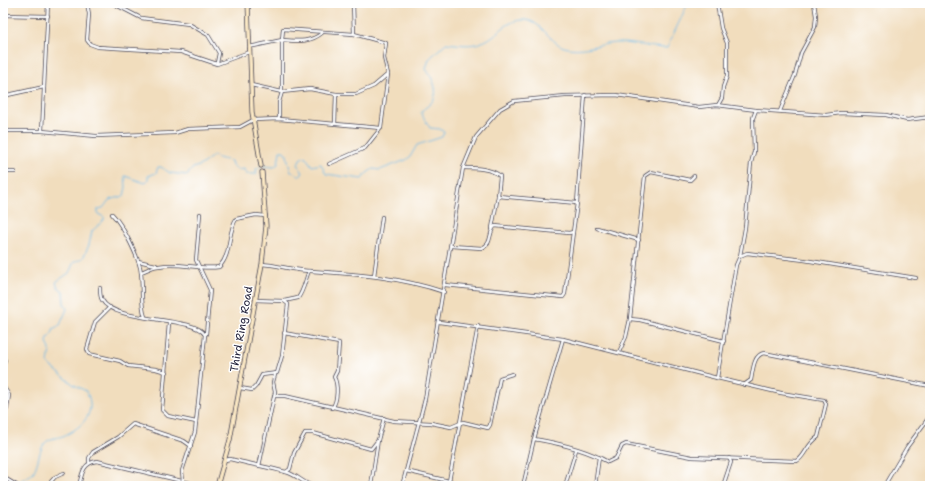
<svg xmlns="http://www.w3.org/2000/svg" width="933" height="489" font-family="'Shantell Sans',sans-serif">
	<rect width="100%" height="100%" fill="#fff"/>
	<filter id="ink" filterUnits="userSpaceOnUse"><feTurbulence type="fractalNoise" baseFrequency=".025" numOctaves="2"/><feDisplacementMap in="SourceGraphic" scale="8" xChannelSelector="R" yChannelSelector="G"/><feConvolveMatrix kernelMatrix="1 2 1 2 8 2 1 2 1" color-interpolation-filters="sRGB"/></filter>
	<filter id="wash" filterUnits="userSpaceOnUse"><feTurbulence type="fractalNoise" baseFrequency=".012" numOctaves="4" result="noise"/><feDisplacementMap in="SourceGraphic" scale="16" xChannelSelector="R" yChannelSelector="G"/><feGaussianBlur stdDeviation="0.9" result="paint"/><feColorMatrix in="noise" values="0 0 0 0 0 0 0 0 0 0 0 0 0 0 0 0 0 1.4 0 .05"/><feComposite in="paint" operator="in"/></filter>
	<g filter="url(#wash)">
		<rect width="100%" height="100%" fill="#f1ddbd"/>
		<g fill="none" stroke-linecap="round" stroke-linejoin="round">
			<g stroke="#6eb9e7" stroke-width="1">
				<path d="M263,166L274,167L278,164L280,151H284L287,155L290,170L299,176L303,173L298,164L300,159L305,156L312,166L321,164L326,174L362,179L367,173L373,169L380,170L406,160L410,157L417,145L442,137L444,132L440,129L430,128L421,113C423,108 426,108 430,104C441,94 433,79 426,69L429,59L446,43C458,44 470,47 482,42C496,38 506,19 524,20C541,20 549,42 564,47C580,52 599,44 615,43C631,42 651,48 667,48L688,3"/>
				<path d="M17,484C22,478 31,477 34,471C39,462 39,448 46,442C50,438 57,438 63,436C82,428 98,412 86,391L74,385L48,364L50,349L47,343L48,338L53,332V329L60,325L67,309L64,303L63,291L58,287L56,282L69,273L74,262L83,258L89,245L92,231L104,220V217L98,214V209L103,208L109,200L124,196L126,187L125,176L145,183L148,180V176L156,173L158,167H161L170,173L187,175L193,168L201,165L214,155L217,158L231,161L232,165L238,170L244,169L246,174H257L256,169L260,167"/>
			</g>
		</g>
	</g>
	<g filter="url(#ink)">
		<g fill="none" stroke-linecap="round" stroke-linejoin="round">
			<g stroke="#413e4e" stroke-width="4">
				<g id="street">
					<polyline points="87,3 89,14 87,40 90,44 98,47 181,52 217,64 249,52"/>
					<polyline points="112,3 141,18 189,24 208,35 219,53 217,63"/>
					<polyline points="717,3 721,28 727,43 727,76 723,87 722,98 718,105"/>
					<polyline points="3,15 48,16"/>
					<polyline points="249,47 282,40 283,29 354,34"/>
					<polyline points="251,85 282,92 310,89 336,94 356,94 374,86 388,74 384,58 386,43 354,34 353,3"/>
					<polyline points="3,96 44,87"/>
					<polyline points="780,111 795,75 801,53 815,27 816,16 814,3"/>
					<path d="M279,119V102L282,92V40C297,41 310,43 322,33"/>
					<polyline points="335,124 336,94"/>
					<polyline points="3,131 42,131 48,3"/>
					<polyline points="42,131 96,136 175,133 188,129 240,127 253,120 279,119 381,128"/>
					<polyline points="329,164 365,148 381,128 388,74"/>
					<path d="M463,168C474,168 491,168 500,176L498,196L492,228"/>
					<polyline points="3,172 15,172"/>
					<polyline points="498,196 577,203"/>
					<path d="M112,214C122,224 140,259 141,273C143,288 140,303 145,317"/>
					<polyline points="200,214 196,260 210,290 206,334"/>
					<polyline points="597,228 639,240"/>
					<path d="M451,246L482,248C493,244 488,232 495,226L569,233L573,232L577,203L585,95"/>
					<polyline points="740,256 745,228 751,163 754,152 753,118 756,110"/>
					<polyline points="138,261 156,265"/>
					<path d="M262,264C278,265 296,271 311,271C356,274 400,277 444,292"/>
					<path d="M141,272C147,270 153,266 159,266C179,262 199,270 219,267C232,254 227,234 236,219L256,215L266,216"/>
					<polyline points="374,276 382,217"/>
					<polyline points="445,285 563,297 565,294 573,232"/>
					<path d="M100,288C100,292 100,297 102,300C115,324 194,315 205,335L195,432L182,471L183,481"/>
					<path d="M255,300L284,301L298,298C304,290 305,280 309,271"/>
					<polyline points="110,307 95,322 87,349 89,354 120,361 128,366 156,369 166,372"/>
					<polyline points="630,319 640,320 724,341"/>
					<polyline points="439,322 563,339 717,378 736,265 740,256 747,253 804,260 916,278"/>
					<polyline points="169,323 162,410 168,416 196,422"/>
					<path d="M284,333L339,343L337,371L334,377C338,384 338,401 332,408"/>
					<polyline points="619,352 626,337 630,319 645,176 651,172 690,180 694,176"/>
					<polyline points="3,365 5,360"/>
					<path d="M744,385L751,380C753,371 753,355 764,353L930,386"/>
					<polyline points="3,386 9,395 7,409 3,410"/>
					<polyline points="240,388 252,390 256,386 262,375 277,373 282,356 288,304 284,301"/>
					<polyline points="274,396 285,396 394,421 431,423 451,427 463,422 488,428 490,425 500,378 512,374"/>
					<path d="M534,439C558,443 587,450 608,462L616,458L622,446L626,444L692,457L797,461C805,457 806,445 818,437L826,404L824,400L781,393L717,378"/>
					<path d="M225,460L230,459C249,464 268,467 286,472C297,475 303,483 313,486"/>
					<polyline points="89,462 89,458 93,452 118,437 133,424 184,441 191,446"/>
					<polyline points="259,466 275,392 273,382 275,375"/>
					<polyline points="406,471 470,486"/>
					<polyline points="286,472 290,469 294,453 305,433 313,433 371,449 378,440"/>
					<polyline points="3,477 18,486"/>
					<polyline points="449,481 478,326"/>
					<polyline points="47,486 55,477 64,473"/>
					<path d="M79,486C82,473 83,463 97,461L203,486"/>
					<polyline points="371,486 378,440 384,418"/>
					<polyline points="402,486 425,399 463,168 476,137 500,109 514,101 565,96 616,95 699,107 717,105 756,110 826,115 841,113 886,115 907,120 930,117"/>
					<polyline points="444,486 445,480"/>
					<polyline points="523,486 534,439 563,339"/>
					<polyline points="565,486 576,450"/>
					<polyline points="595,486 599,457"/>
					<polyline points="723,486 731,462 729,458"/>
					<polyline points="884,486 907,447 930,416"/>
				</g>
			</g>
			<g stroke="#413e4e" stroke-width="5">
				<g id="secondary">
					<polyline points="248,3 252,112 261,166"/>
					<polyline points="217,486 230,440 262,264 266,226 262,172"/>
				</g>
			</g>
			<use href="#street" stroke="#fff" stroke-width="2.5"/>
			<use href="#secondary" stroke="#fae7c3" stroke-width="3.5"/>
		</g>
	</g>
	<g text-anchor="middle" stroke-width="3" stroke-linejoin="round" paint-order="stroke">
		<g font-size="11" fill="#22223b" stroke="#fff">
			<text transform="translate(241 329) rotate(-80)" y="4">Third Ring Road</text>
		</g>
	</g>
	<rect width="933" height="489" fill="none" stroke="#fff" stroke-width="16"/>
</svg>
